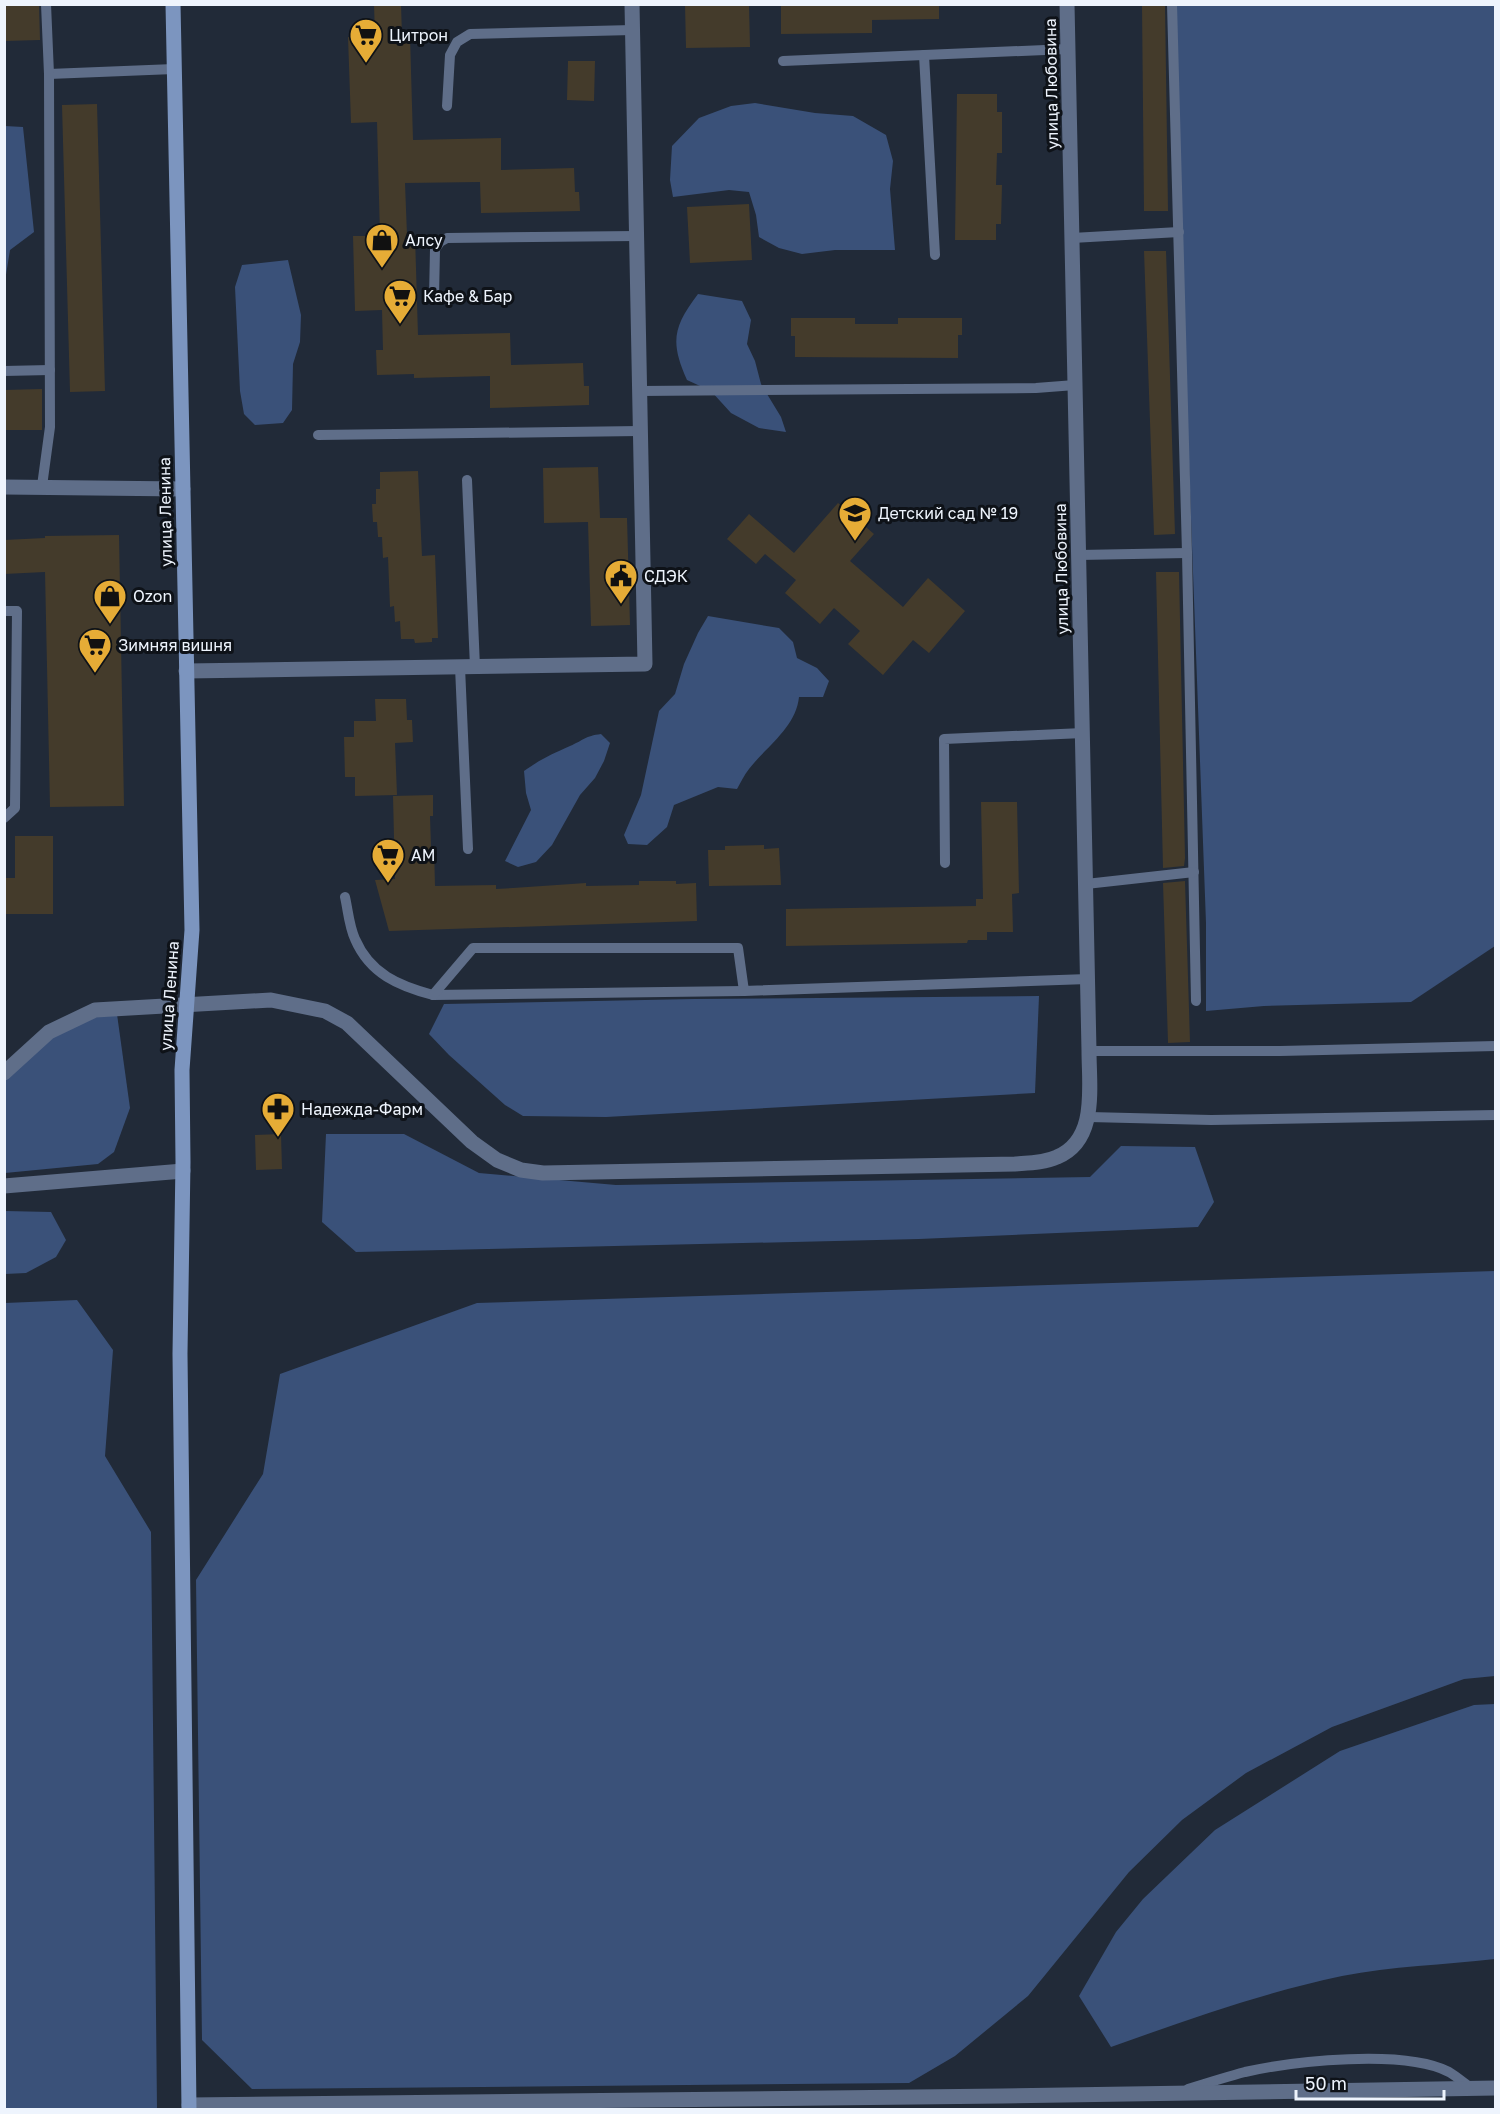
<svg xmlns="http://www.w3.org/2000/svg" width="1500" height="2114" font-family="'Golos Text',sans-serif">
	<rect width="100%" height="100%" fill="#212a38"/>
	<g fill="#3a5179">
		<polygon points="1172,5 1495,5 1495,946 1411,1002 1264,1006 1206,1011 1206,923"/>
		<polygon points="755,103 815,113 853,116 886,135 893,161 890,189 895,250 835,250 802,254 779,248 759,237 756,215 749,192 729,190 673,197 670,180 672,146 699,118 731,106"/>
		<polygon points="5,126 23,127 34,232 10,250 5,281"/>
		<polygon points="288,260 301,315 300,342 293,364 292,410 283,423 255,425 244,414 240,391 235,287 242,265"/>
		<path d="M698,294L742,301L751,320L747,344L755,361L761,384L781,417L786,432L759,428L731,413L711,391L687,380C670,342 673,327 698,294Z"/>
		<path d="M708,616L779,628L793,642L797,658L817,668L829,681L823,697H799C796,727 767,746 749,769C744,775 741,782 737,789L718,787L674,805L667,827L647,845L628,844L624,835L641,795L659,711L675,694L684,664L698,633Z"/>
		<path d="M601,734L610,743L604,761L595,778L580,795L552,845L536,862L518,867L505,861L531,810L526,793L524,771C541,759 552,754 570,746C584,740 585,736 601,734Z"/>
		<polygon points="1039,996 1035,1093 606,1117 523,1116 505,1105 449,1055 429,1034 444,1004 694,999"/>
		<polygon points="116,1007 130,1108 114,1152 98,1164 5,1173 5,1073 49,1032"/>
		<polygon points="326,1134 404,1134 479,1173 616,1185 1090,1177 1121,1146 1195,1147 1214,1202 1198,1227 919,1239 356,1252 322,1222"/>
		<polygon points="5,1211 51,1212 66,1240 56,1257 26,1273 5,1274"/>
		<polygon points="1495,1271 1495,1676 1464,1679 1332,1727 1246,1773 1182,1820 1129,1872 1028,1996 955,2056 909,2083 252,2089 202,2040 196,1580 263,1474 280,1374 477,1303"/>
		<polygon points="77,1300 113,1350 105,1456 151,1532 157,2109 5,2109 5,1303"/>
		<path d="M1495,1704V1959C1444,1965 1392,1966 1342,1976C1262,1993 1187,2020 1111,2047L1079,1996L1116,1932L1143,1899L1215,1830L1340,1751L1474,1705Z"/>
	</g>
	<g fill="#443b2b">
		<polygon points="4,4 39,4 40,40 4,41"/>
		<polygon points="374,4 401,4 402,36 410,36 413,140 501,138 501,170 574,168 575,192 579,192 580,211 481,213 480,182 405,183 407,235 415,235 418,335 510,333 511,365 583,363 584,386 589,386 589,405 490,408 490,376 414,378 414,374 377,375 376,350 383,350 382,310 355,311 353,236 380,236 377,122 351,123 348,37 375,37"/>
		<polygon points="685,4 749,4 750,47 686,48"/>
		<polygon points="781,4 939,4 939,19 872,20 872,33 781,34"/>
		<polygon points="1142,4 1165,4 1168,211 1144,211"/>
		<polygon points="568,61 595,61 594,101 567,100"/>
		<polygon points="957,94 997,94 997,112 1002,112 1002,153 997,153 996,185 1002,185 1001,224 996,224 996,240 955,240"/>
		<polygon points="97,104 105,391 70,392 62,105"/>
		<polygon points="749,204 752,260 690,263 687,207"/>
		<polygon points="1144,251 1166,251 1175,534 1154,535"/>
		<polygon points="791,318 855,318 855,324 898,324 898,318 962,318 962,335 958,335 958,358 795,357 795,336 791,336"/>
		<polygon points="42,389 42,430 4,430 4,390"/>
		<polygon points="598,467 600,518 627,518 630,625 591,626 588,522 544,523 543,468"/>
		<polygon points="418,471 422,556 435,555 438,638 432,638 432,642 415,643 414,639 401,639 400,621 395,622 394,606 390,607 388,557 383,558 382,537 378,537 377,522 373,522 372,504 376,504 376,489 380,489 380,472"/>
		<polygon points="838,503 874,534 850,561 903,607 928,578 965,611 929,653 913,640 883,675 848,644 860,631 834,608 820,624 785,593 796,580 765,554 756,564 727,539 749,514 794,553"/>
		<polygon points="119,535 124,806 50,807 45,572 4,574 4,540 45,538 45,536"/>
		<polygon points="1156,572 1179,572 1185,858 1184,866 1163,868"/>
		<polygon points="375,699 406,699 407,720 412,720 413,742 395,743 397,795 355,796 355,777 345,777 344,737 354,737 354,721 376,721"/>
		<polygon points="433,795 433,816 430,816 431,847 434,847 435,886 496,885 496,889 513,888 586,883 586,886 639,885 639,881 676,881 676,884 696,883 697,921 389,931 375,880 395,879 393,796"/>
		<polygon points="981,802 1017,802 1019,893 1012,894 1013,932 987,932 987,940 968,940 967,943 786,946 786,909 976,906 976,899 983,899"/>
		<polygon points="15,836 53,836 53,914 4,914 4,878 15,878"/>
		<polygon points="764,845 764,849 779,848 781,885 709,886 708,850 725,850 725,846"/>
		<polygon points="1185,881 1190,1042 1168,1043 1163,883"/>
		<polygon points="281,1134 282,1169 256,1170 255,1135"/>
	</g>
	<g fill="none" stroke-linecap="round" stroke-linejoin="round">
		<g stroke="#5f6e89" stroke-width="10">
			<polyline points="1172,4 1187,553 1196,1001"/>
			<polyline points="924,55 935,255"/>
			<polyline points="783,61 1068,49"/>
			<polyline points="49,74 174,69"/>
			<polyline points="447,106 450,55 457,42 470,34 633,30"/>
			<polyline points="1072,238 1179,232"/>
			<polyline points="434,298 435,249 440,242 447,238 636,236"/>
			<polyline points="4,371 50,370"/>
			<polyline points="639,391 1036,388 1075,385"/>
			<polyline points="318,435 640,431"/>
			<polyline points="467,480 475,667"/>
			<polyline points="42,486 50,427 49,74 46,4"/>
			<polyline points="1079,555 1187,553"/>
			<polyline points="4,611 17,611 15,808 4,818"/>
			<polyline points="460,667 468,849"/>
			<polyline points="945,863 944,739 1083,733"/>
			<polyline points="1086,884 1194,872"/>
			<path d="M345,897C348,910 349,926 355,939C370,974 399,986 433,995L744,991"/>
			<polyline points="433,995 473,948 738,948 744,991 1088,979"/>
			<polyline points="1089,1051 1280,1051 1496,1046"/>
			<polyline points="1089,1117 1211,1120 1496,1115"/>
			<path d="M1188,2089C1207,2083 1226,2077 1245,2072C1294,2061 1404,2049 1449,2072C1456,2076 1464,2083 1471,2088"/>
		</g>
		<g stroke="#5f6e89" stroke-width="15">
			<polyline points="4,487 183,489"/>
			<polyline points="186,671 645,664 632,4"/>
			<path d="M4,1073L49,1032L95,1010L271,1000L325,1011L347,1023L472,1142L497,1160L521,1170L543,1173L1015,1164C1028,1163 1044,1163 1057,1157C1098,1140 1089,1087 1089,1051L1067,4"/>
			<polyline points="4,1186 183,1171"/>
			<polyline points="189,2105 1002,2096 1496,2088"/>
		</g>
		<polyline stroke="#7c95bf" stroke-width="15" points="173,4 192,930 182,1070 183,1162 180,1354 189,2110"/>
	</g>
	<defs>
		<g id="supermarket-pin" transform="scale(1.725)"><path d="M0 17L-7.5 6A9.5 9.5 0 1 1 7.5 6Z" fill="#e6ac36" stroke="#0e1218"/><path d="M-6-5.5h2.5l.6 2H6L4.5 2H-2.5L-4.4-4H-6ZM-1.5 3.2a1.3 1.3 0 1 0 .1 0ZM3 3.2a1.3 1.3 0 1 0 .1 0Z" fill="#111"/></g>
		<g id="shop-pin" transform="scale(1.725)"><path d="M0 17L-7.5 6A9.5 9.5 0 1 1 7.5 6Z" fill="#e6ac36" stroke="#0e1218"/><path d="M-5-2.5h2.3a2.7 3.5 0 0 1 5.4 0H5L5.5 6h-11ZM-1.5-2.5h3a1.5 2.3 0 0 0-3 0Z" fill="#111"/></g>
		<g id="school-pin" transform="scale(1.725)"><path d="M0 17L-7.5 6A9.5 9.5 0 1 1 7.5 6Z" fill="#e6ac36" stroke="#0e1218"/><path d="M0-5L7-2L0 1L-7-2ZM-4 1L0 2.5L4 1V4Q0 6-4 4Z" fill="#111"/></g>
		<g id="civic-pin" transform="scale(1.725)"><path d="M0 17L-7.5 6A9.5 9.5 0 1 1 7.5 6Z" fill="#e6ac36" stroke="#0e1218"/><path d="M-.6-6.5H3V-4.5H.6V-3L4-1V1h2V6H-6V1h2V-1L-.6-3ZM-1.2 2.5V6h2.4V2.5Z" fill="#111"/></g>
		<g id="pharmacy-pin" transform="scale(1.725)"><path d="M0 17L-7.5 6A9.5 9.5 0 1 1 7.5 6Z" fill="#e6ac36" stroke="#0e1218"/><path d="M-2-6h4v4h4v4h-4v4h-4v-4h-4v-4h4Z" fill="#111"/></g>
	</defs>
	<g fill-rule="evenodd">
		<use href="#supermarket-pin" x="366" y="35"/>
		<use href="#shop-pin" x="382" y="240"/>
		<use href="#supermarket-pin" x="400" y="296"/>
		<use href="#school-pin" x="855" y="513"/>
		<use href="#civic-pin" x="621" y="576"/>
		<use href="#shop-pin" x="110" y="596"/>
		<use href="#supermarket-pin" x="95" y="645"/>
		<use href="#supermarket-pin" x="388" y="855"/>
		<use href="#pharmacy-pin" x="278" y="1109"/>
	</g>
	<g text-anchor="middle" stroke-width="6" stroke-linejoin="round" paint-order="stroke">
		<g font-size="16" fill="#eef4fd" stroke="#0e1218" text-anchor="start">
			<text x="389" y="41">Цитрон</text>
			<text x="405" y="246">Алсу</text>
			<text x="423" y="302">Кафе &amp; Бар</text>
			<text x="878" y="519">Детский сад № 19</text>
			<text x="644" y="582">СДЭК</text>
			<text x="133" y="602">Ozon</text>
			<text x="118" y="651">Зимняя вишня</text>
			<text x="411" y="861">АМ</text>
			<text x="301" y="1115">Надежда-Фарм</text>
		</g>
		<g font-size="16" fill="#eef4fd" stroke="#0e1218">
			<text transform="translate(1051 84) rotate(-91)" y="6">улица Любовина</text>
			<text transform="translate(165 512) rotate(-91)" y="6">улица Ленина</text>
			<text transform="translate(1061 569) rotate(-91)" y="6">улица Любовина</text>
			<text transform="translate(169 996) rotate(-86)" y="6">улица Ленина</text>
		</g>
	</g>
	<rect width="1500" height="2114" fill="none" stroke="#eef4fd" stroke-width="12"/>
	<path d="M1296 2090v9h148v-9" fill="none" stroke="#eef4fd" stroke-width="3"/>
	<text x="1305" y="2090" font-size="18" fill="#eef4fd" stroke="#0e1218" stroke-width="4.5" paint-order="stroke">50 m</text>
</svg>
